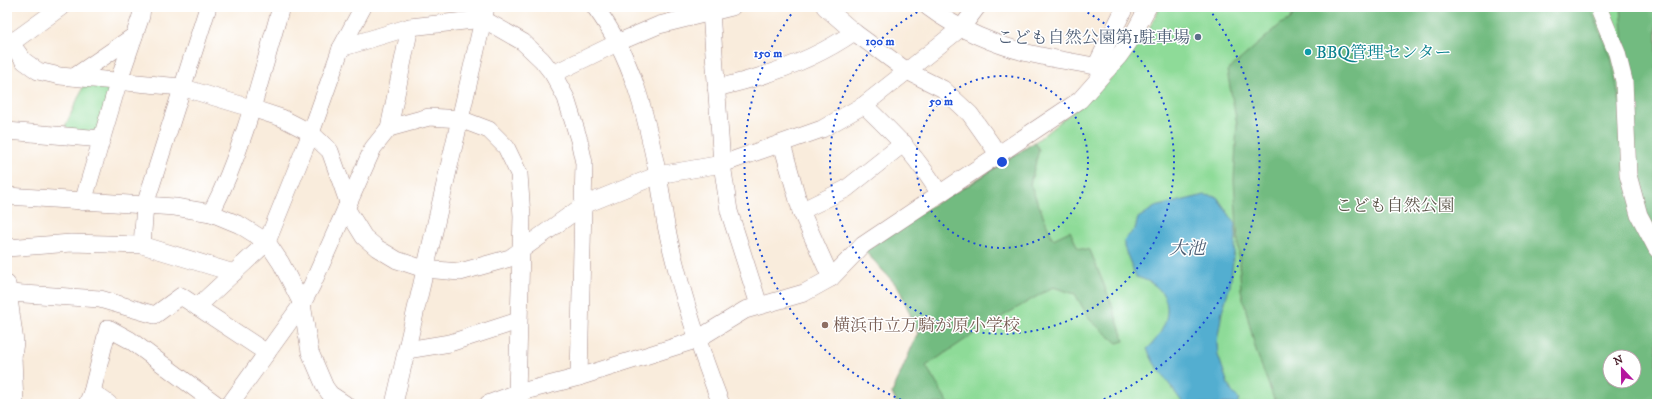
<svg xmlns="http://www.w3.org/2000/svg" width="1664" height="411" font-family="'IM FELL DW Pica','Noto Serif JP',serif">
	<rect width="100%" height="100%" fill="#fff"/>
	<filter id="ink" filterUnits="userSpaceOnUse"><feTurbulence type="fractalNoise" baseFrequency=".025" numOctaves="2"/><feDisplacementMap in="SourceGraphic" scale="8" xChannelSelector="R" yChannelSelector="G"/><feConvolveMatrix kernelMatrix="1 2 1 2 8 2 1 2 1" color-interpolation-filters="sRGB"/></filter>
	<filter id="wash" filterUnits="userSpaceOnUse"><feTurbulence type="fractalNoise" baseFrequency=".012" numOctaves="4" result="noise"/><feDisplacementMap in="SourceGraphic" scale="16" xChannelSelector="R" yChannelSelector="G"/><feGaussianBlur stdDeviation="0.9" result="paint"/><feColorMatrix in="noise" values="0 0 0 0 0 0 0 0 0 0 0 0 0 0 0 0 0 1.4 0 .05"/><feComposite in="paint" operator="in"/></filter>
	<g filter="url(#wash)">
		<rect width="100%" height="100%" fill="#f9ecdc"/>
		<g fill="#8edb98" stroke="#6c7d62" fill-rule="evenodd">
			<path d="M1160,7H1657V404H897L892,393L918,333L899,288L865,251L1035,142L1097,92L1118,71L1136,42L1147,33ZM1610,357H1634V381H1610Z"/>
			<polygon points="85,83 113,86 100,129 93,132 63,131"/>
		</g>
		<g fill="#72bb80" stroke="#5e6d56" fill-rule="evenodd">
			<path d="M1297,7H1590L1611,57L1616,81L1643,240L1657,265V404H1285L1274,399L1256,351L1241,290L1234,180L1237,124L1227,71L1282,23L1290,20ZM1610,357H1634V381H1610Z"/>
			<polygon points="1621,7 1657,7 1657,234 1646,214 1634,170"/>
			<polygon points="1035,142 1039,150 1030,184 1053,239 1070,231 1078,248 1090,250 1112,305 1124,341 1117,343 1090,320 1075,294 1053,287 981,329 926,366 949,404 897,404 892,393 918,333 899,288 865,251 924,210 974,182"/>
		</g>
		<path fill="#52aed0" stroke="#4e667e" d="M1205,195L1217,197L1235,223L1236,237L1230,286L1222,312L1217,342L1218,355L1228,384L1232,392L1239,399L1237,404H1184L1182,402L1154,363L1147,349C1174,324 1177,287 1136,277L1124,247V240L1135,229L1138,218L1155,207Z"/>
	</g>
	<g filter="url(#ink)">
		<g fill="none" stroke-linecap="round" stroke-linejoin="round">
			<g stroke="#a28684" stroke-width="18">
				<g id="minor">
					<path d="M595,7C633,58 646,115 658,176C662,194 663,212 667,230C680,289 699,347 721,404"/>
					<polyline points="709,7 711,12 722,164 729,211 759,305"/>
					<polyline points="825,7 854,32 907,71 943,89 970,114 999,155"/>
					<path d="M928,7C957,29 997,46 1032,54C1057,60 1083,63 1108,69"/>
					<polyline points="1598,7 1617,53 1624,81 1628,175 1639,215 1657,249"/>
					<polyline points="7,38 24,61 38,71 60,76 181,87 251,108 282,118 311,133 330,151 348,202"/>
					<polyline points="7,46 61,7"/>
					<polyline points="341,48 410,27 483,19 523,42 542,60 553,74 566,98 579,140 584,163 579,377"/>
					<polyline points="1096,66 1125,7"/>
					<polyline points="553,74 619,42 659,25 732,7"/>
					<polyline points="74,77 134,36"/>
					<path d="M716,88C765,77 813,61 854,32"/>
					<path d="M864,105C895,135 917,156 939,193"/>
					<polyline points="389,128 410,27"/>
					<polyline points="7,131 102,139"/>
					<polyline points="782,144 801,211 831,278"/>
					<polyline points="7,196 175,207 211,213 240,225 267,242 281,263 302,304 310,352 325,387 330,394 345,404"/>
					<polyline points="83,202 119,80 141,16 142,7"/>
					<polyline points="346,208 364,237 377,248 397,260 424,269 460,272 510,258 584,205 658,175 722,164 822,129 864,105 907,71 962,27 977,7"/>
					<polyline points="801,211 846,189 904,143"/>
					<path d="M211,213C244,149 261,76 281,7"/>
					<polyline points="142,245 145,205 208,7"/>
					<polyline points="7,248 71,243 142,245 234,273"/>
					<polyline points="7,284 15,342 13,357 7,357"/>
					<polyline points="9,293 100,299 155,315 181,296 267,353"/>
					<polyline points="197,307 267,242 311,133 341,48 363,7"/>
					<polyline points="407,350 450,343 518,321"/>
					<polyline points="13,357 15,404"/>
					<polyline points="92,392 109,404"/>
					<polyline points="87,404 92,392 108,328 130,340 216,404"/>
					<polyline points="230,404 302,304 312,285 373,148 389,128 429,117 460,119 489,130 506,147 519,174 522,216 517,393 520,403"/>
					<polyline points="394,404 486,7"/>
					<polyline points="488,404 517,393 579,377 696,340 745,310 804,293 831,278 863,245 1080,100 1119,56 1129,42 1148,7"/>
				</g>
			</g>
			<use href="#minor" stroke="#fff" stroke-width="17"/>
		</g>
	</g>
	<g fill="none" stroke="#1d4ed8" stroke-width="2" stroke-dasharray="2 4">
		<circle cx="1002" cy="162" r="86"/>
		<path d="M1077 7A172 172 0 1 1 927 7"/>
		<path d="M912 404A258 258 0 0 1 795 9M1209 9A258 258 0 0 1 1092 404"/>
	</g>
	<circle fill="#5c6f8a" stroke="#fff" stroke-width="1.5" cx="1198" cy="37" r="4"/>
	<circle fill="#0f9aa8" stroke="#fff" stroke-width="1.5" cx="1308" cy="52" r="4"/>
	<circle fill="#8d6e63" stroke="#fff" stroke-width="1.5" cx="825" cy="325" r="4"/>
	<g text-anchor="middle" stroke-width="3" stroke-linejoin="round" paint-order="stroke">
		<g font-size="17" fill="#4e5e75" stroke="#fff" text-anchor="end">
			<text x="1190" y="43">こども自然公園第1駐車場</text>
		</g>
		<g font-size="17" fill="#0d838f" stroke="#fff" text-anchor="start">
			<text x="1316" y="58">BBQ管理センター</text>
		</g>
		<g font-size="17" fill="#5e574c" stroke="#fff">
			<text x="1395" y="211">こども自然公園</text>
		</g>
		<g font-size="17" fill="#785e54" stroke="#fff" text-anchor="start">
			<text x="833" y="331">横浜市立万騎が原小学校</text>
		</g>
		<g font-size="18" font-style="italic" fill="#4e5f75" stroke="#fff">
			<text x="1187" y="254">大池</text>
		</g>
	</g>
	<circle cx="1002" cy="162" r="6" fill="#1d4ed8" stroke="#fff" stroke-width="2"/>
	<g font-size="12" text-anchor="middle" font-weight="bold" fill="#1d4ed8" stroke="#fff" stroke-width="3" stroke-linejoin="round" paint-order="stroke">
		<text x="880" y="45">100 m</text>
		<text x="768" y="57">150 m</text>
		<text x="941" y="105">50 m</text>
	</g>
	<rect width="1664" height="411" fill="none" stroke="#fff" stroke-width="24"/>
	<g transform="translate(1622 369) rotate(338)"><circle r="19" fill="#ffffff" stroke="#b7a5aa"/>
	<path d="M0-3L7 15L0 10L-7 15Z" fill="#b5179e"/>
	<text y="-6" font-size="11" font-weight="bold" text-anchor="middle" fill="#4a1f2b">N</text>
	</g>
</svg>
